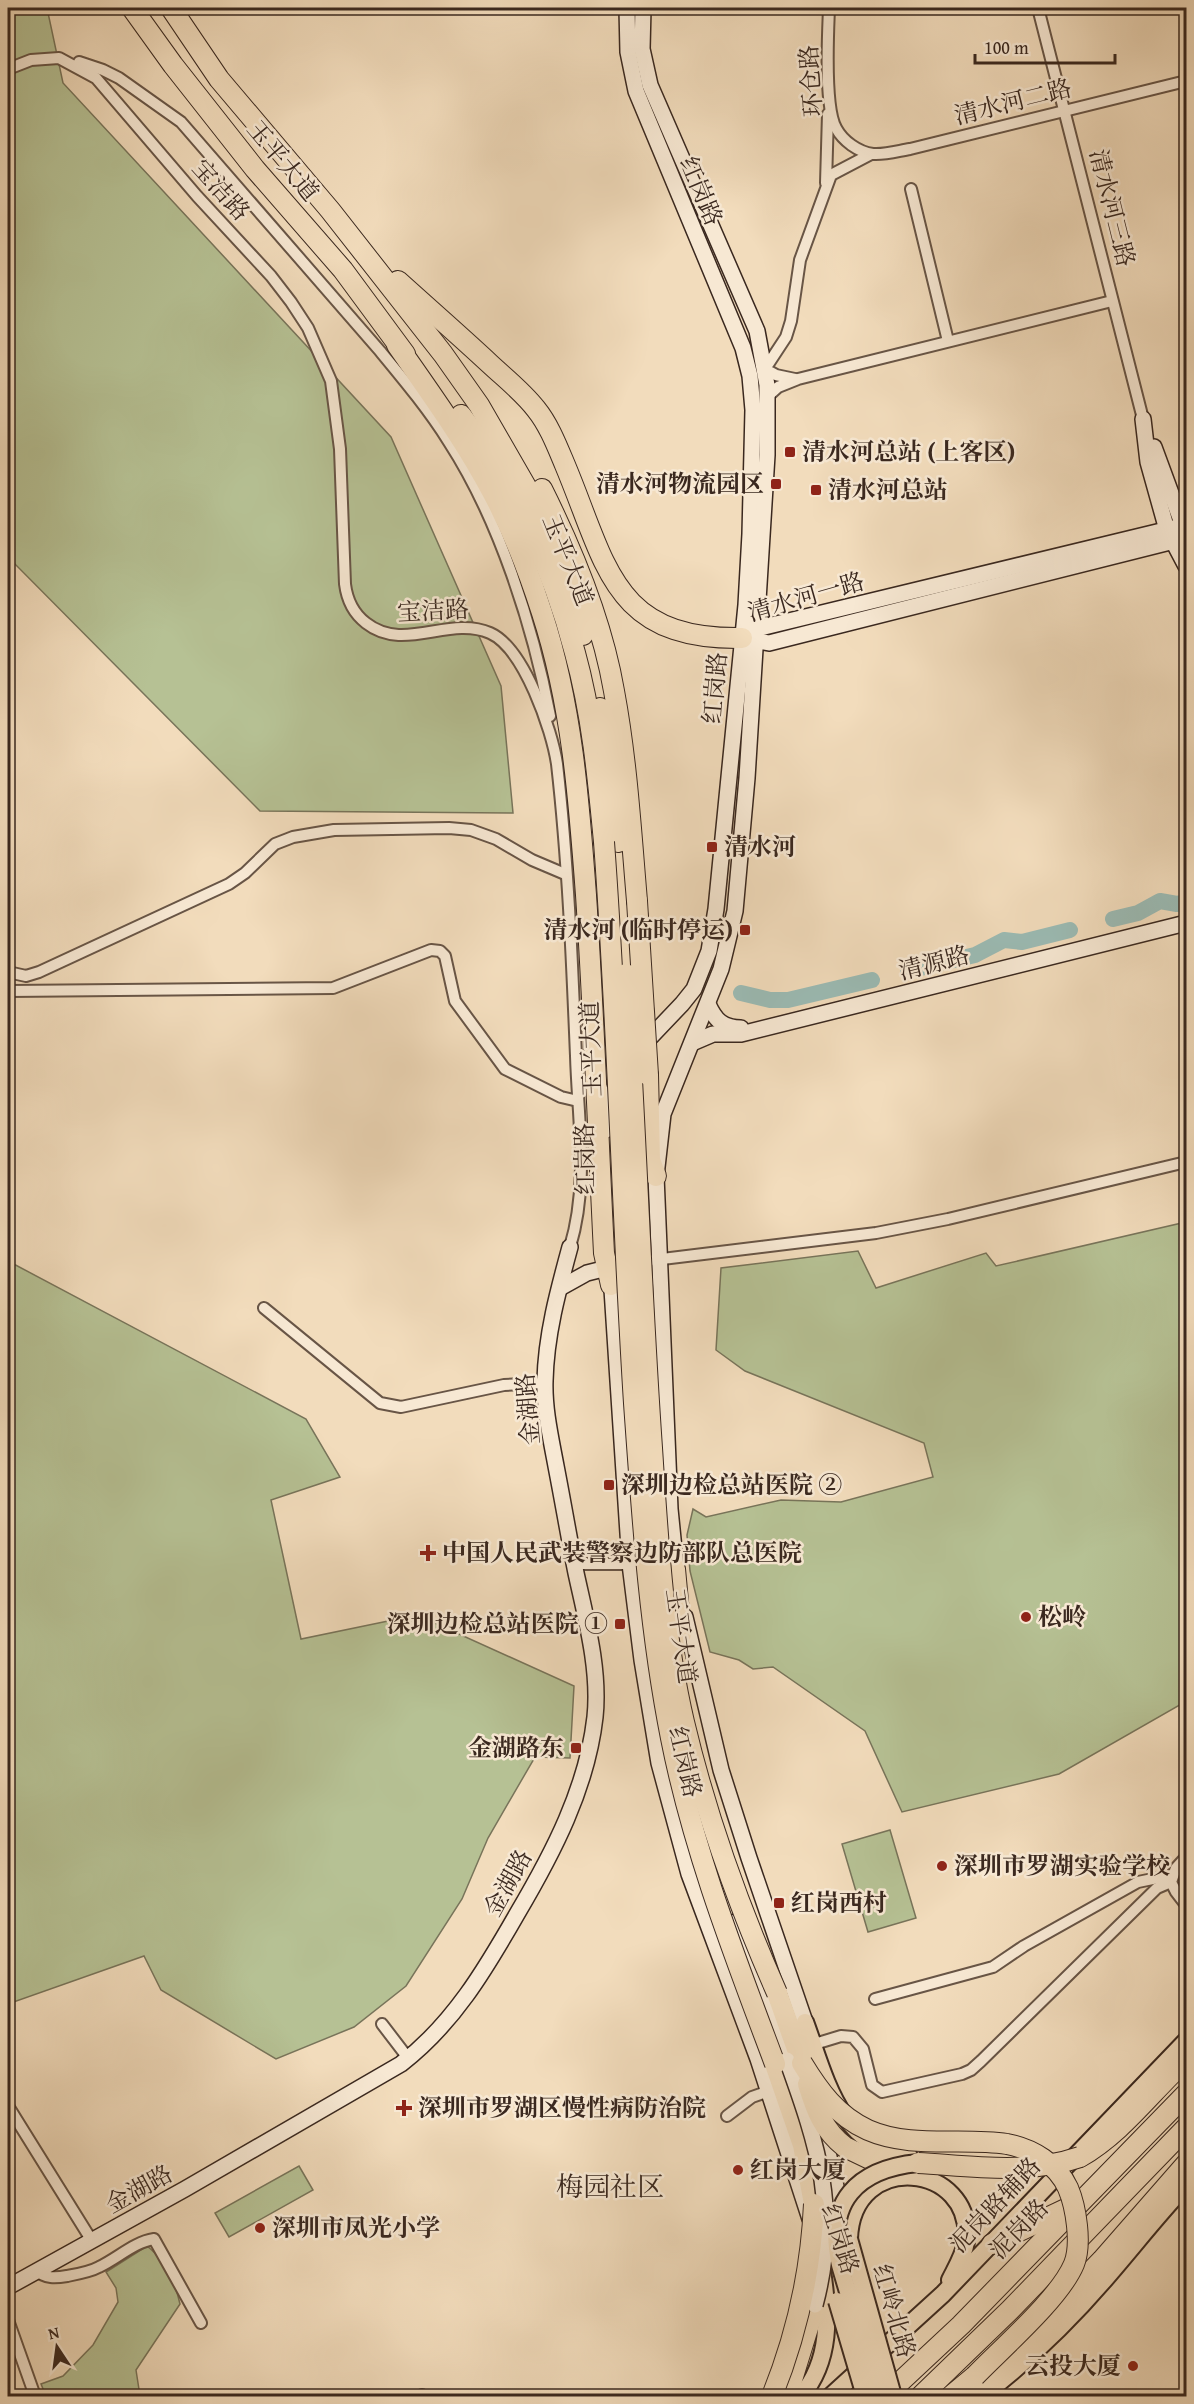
<svg xmlns="http://www.w3.org/2000/svg" width="1194" height="2404" font-family="'Gentium Book Plus','Noto Serif SC',serif">
	<rect width="100%" height="100%" fill="#f2dcbc"/>
	<filter id="stains"><feTurbulence type="fractalNoise" baseFrequency=".00333" numOctaves="4"/><feColorMatrix values="0 0 0 0 .2 0 0 0 0 .09 0 0 0 0 .02 0 0 0 .5 -.17"/></filter>
	<radialGradient id="worn" r=".72"><stop offset=".6" stop-color="#630" stop-opacity="0"/><stop offset="1" stop-color="#630" stop-opacity=".3"/></radialGradient>
	<g fill="#b6c194" stroke="#78745a" stroke-width="1.5">
		<polygon points="8,8 47,8 63,83 391,437 501,686 513,813 260,811 14,563 8,560"/>
		<polygon points="1186,1222 1186,1704 1183,1703 1059,1774 902,1812 865,1731 773,1667 753,1669 739,1660 710,1652 690,1571 687,1535 693,1509 706,1517 781,1500 841,1502 933,1477 924,1443 745,1371 716,1350 721,1268 858,1251 876,1288 986,1253 996,1266"/>
		<polygon points="8,1261 306,1419 340,1477 271,1500 301,1639 417,1615 574,1686 570,1758 535,1757 488,1838 462,1899 406,1986 354,2027 276,2059 161,1990 144,1956 8,2004"/>
		<polygon points="890,1830 916,1918 868,1932 842,1844"/>
		<polygon points="299,2166 313,2190 229,2237 215,2213"/>
		<path d="M147,2246C165,2260 175,2282 180,2304L136,2370L140,2396H46L41,2384L63,2376L93,2345L118,2302L116,2288L106,2272Z"/>
	</g>
	<g fill="none" stroke-linecap="round" stroke-linejoin="round">
		<g stroke="#9bbbb4" stroke-width="16">
			<polyline points="1113,919 1138,913 1160,901 1177,904 1186,902"/>
			<polyline points="908,971 975,955 1004,940 1022,942 1070,930"/>
			<polyline points="741,993 770,1000 788,1000 872,980"/>
		</g>
		<g stroke="#685546" stroke-width="14">
			<g id="street">
				<path d="M829,8C828,34 824,107 836,128C843,141 858,152 873,154C885,155 898,151 910,149L1186,81"/>
				<polyline points="1038,8 1143,419"/>
				<path d="M79,62L103,70L119,78L181,122L380,351C404,380 429,410 449,442C499,519 533,626 550,716"/>
				<path d="M8,69L31,60L59,58L96,78L197,196L271,276L291,302L308,328L331,381L340,449L345,584C347,600 353,613 366,623C404,653 449,615 490,633C524,648 552,730 557,764C568,861 572,959 576,1056C578,1121 589,1184 570,1247"/>
				<polyline points="826,183 828,114"/>
				<polyline points="911,189 948,341"/>
				<polyline points="795,379 776,375 765,369 786,337 791,321 800,260 831,175 871,154"/>
				<polyline points="767,397 778,387 798,379 1112,301"/>
				<polyline points="8,972 26,976 39,972 229,884 245,873 275,844 293,837 334,830 449,828 471,830 496,839 532,860 565,874"/>
				<polyline points="8,991 333,988 431,950 440,951 445,956 455,1001 505,1069 561,1097 578,1101"/>
				<polyline points="654,1260 876,1233 948,1219 1186,1162"/>
				<polyline points="264,1308 380,1403 401,1407 504,1385 544,1383"/>
				<polyline points="575,1564 630,1564"/>
				<polyline points="1186,1857 1176,1868 1171,1882 1176,1892 1186,1905"/>
				<polyline points="875,1999 993,1967 1024,1946 1138,1882 1172,1875"/>
				<polyline points="382,2024 408,2058"/>
				<polyline points="811,2037 818,2043 841,2036 853,2037 863,2049 872,2085 882,2092 962,2074 971,2070 981,2061 1157,1888 1171,1882"/>
				<polyline points="8,2106 92,2241"/>
				<polyline points="727,2116 752,2097 766,2092"/>
				<path d="M36,2270C45,2279 56,2278 67,2276C78,2274 90,2272 99,2267C118,2258 134,2242 154,2239L201,2323"/>
				<polyline points="8,2320 35,2396"/>
				<polyline points="422,2395 423,2396"/>
			</g>
		</g>
		<g stroke="#3a281f" stroke-width="18">
			<g id="secondary">
				<polyline points="627,8 628,52 636,91 743,348 750,376 753,410 750,534 746,605 716,909 709,951 694,989 682,1004 641,1047"/>
				<polyline points="643,8 642,49 650,85 757,331 767,385 767,455 747,778 735,911 721,969 663,1114 656,1176 670,1509 677,1579"/>
				<polyline points="1143,419 1148,462 1167,530 1186,566"/>
				<polyline points="1154,447 1186,534"/>
				<polyline points="750,633 756,629 1186,525"/>
				<polyline points="748,639 769,643 1186,538"/>
				<path d="M708,1004C715,1020 723,1028 741,1028"/>
				<polyline points="692,1043 713,1034 741,1034 1186,923"/>
				<polyline points="606,1130 608,1106 615,1084"/>
				<polyline points="611,1274 630,1564 642,1660 659,1763 689,1874 758,2059 810,2219"/>
				<polyline points="560,1288 587,1273 611,1267"/>
				<polyline points="685,1617 721,1770 749,1858 805,2022 806,2034"/>
				<polyline points="737,1921 787,2060"/>
				<polyline points="821,2123 843,2216"/>
				<path d="M8,2287L185,2189L401,2064C453,2024 485,1970 517,1914C553,1853 587,1788 595,1717C600,1670 586,1619 576,1573C569,1538 563,1502 556,1466C551,1439 544,1409 545,1381C546,1335 558,1291 570,1247"/>
			</g>
		</g>
		<g stroke="#3a281f" stroke-width="20">
			<g id="primary">
				<path d="M805,2022C825,2076 839,2148 908,2154"/>
				<path d="M849,2239C852,2149 975,2162 966,2242C964,2255 956,2268 950,2280"/>
				<path d="M801,2396C831,2361 829,2315 822,2271"/>
				<polyline points="831,2396 943,2294 1186,2041"/>
				<path d="M982,2396C1029,2360 1073,2317 1111,2272C1136,2243 1160,2212 1186,2185"/>
			</g>
		</g>
		<g stroke="#3a281f" stroke-width="22">
			<g id="highway">
				<polyline points="132,8 173,65 255,169 343,270 405,354"/>
				<polyline points="171,8 219,79 330,210 443,354 479,405 532,497 573,600 583,635"/>
				<path d="M398,281C429,309 460,336 490,364C505,378 523,392 536,409C549,425 557,446 565,465C607,565 612,640 742,638"/>
				<path d="M397,345C427,388 458,431 484,477C508,519 527,566 542,613C572,705 579,800 586,895C594,1015 598,1134 604,1253L611,1285"/>
				<path d="M461,415C514,485 553,568 575,653C592,714 598,779 604,842"/>
				<path d="M542,489C574,553 602,621 614,691C627,761 631,831 637,901"/>
				<polyline points="600,708 607,746 618,842"/>
				<polyline points="648,1075 650,1160 656,1176"/>
				<polyline points="675,1569 681,1634"/>
				<polyline points="777,1993 802,2063"/>
				<polyline points="775,2064 803,2145 814,2204"/>
				<polyline points="845,2147 870,2159 912,2162"/>
				<path d="M1080,2157C1122,2133 1151,2092 1186,2060"/>
				<polyline points="992,2244 1070,2207"/>
				<polyline points="787,2396 815,2305"/>
				<polyline points="885,2396 961,2325 1186,2094"/>
				<polyline points="921,2396 1010,2310 1186,2128"/>
				<polyline points="951,2396 975,2376"/>
				<polyline points="976,2396 1004,2361 1102,2260 1186,2164"/>
			</g>
		</g>
		<use href="#street" stroke="#f7e8d3" stroke-width="10"/>
		<use href="#secondary" stroke="#f7e8d3" stroke-width="15"/>
		<use href="#primary" stroke="#f2dcbc" stroke-width="16"/>
		<use href="#highway" stroke="#f2dcbc" stroke-width="20"/>
		<g stroke="#3a281f" stroke-width="18" stroke-linecap="butt">
			<path id="secondary-bridge" d="M787,2060C818,2146 840,2212 815,2305"/>
		</g>
		<g stroke="#3a281f" stroke-width="20" stroke-linecap="butt">
			<g id="primary-bridge">
				<polyline points="849,2239 893,2396"/>
				<polyline points="837,2301 865,2396"/>
				<path d="M879,2396L840,2265C825,2202 857,2169 918,2163"/>
			</g>
		</g>
		<g stroke="#3a281f" stroke-width="22" stroke-linecap="butt">
			<g id="highway-bridge">
				<path d="M604,842C618,1029 622,1216 634,1403C642,1515 649,1627 671,1738C693,1850 735,1957 775,2064"/>
				<polyline points="637,901 648,1075"/>
				<path d="M626,974C636,1132 641,1290 652,1448C658,1540 663,1632 684,1722C706,1815 739,1907 777,1993"/>
				<path d="M802,2063C819,2091 837,2116 868,2130C911,2149 962,2137 1007,2144C1033,2149 1057,2164 1068,2188C1076,2207 1082,2244 1074,2264C1060,2298 1002,2348 975,2376"/>
				<path d="M808,2084C816,2110 823,2130 845,2147"/>
				<path d="M918,2163C972,2166 1028,2175 1080,2157"/>
				<path d="M772,2396C797,2334 811,2271 814,2204"/>
			</g>
		</g>
		<use href="#secondary-bridge" stroke="#f7e8d3" stroke-width="15"/>
		<use href="#primary-bridge" stroke="#f2dcbc" stroke-width="16"/>
		<use href="#highway-bridge" stroke="#f2dcbc" stroke-width="20"/>
	</g>
	<g fill="#8f2418" stroke="#f7e8d3" stroke-width="2">
		<rect x="784" y="446" width="12" height="12" rx="3"/>
		<rect x="770" y="478" width="12" height="12" rx="3"/>
		<rect x="810" y="484" width="12" height="12" rx="3"/>
		<rect x="706" y="841" width="12" height="12" rx="3"/>
		<rect x="739" y="924" width="12" height="12" rx="3"/>
		<rect x="603" y="1479" width="12" height="12" rx="3"/>
		<path d="M425 1544h6v6h6v6h-6v6h-6v-6h-6v-6h6z"/>
		<circle cx="1026" cy="1617" r="6"/>
		<rect x="614" y="1618" width="12" height="12" rx="3"/>
		<rect x="570" y="1742" width="12" height="12" rx="3"/>
		<circle cx="942" cy="1866" r="6"/>
		<rect x="773" y="1897" width="12" height="12" rx="3"/>
		<path d="M401 2099h6v6h6v6h-6v6h-6v-6h-6v-6h6z"/>
		<circle cx="738" cy="2170" r="6"/>
		<circle cx="260" cy="2228" r="6"/>
		<circle cx="1133" cy="2366" r="6"/>
	</g>
	<g text-anchor="middle" stroke-width="5" stroke-linejoin="round" paint-order="stroke">
		<g font-size="24" fill="#3a281f" stroke="#f7e8d3">
			<text transform="translate(811 81) rotate(-94)" y="8">环仓路</text>
			<text transform="translate(1013 102) rotate(-14)" y="8">清水河二路</text>
			<text transform="translate(283 161) rotate(50)" y="8">玉平大道</text>
			<text transform="translate(221 190) rotate(48)" y="8">宝洁路</text>
			<text transform="translate(701 191) rotate(67)" y="8">红岗路</text>
			<text transform="translate(1112 208) rotate(76)" y="8">清水河三路</text>
			<text transform="translate(568 560) rotate(68)" y="8">玉平大道</text>
			<text transform="translate(806 597) rotate(-16)" y="8">清水河一路</text>
			<text transform="translate(433 611) rotate(-3)" y="8">宝洁路</text>
			<text transform="translate(715 688) rotate(-85)" y="8">红岗路</text>
			<text transform="translate(934 963) rotate(-14)" y="8">清源路</text>
			<text transform="translate(591 1049) rotate(-92)" y="8">玉平大道</text>
			<text transform="translate(585 1159) rotate(-91)" y="8">红岗路</text>
			<text transform="translate(528 1409) rotate(-95)" y="8">金湖路</text>
			<text transform="translate(681 1636) rotate(82)" y="8">玉平大道</text>
			<text transform="translate(685 1762) rotate(77)" y="8">红岗路</text>
			<text transform="translate(508 1883) rotate(-61)" y="8">金湖路</text>
			<text transform="translate(139 2189) rotate(-29)" y="8">金湖路</text>
			<text transform="translate(995 2205) rotate(-47)" y="8">泥岗路辅路</text>
			<text transform="translate(1019 2229) rotate(-46)" y="8">泥岗路</text>
			<text transform="translate(840 2239) rotate(72)" y="8">红岗路</text>
			<text transform="translate(894 2311) rotate(74)" y="8">红岭北路</text>
		</g>
		<g font-size="24" font-weight="bold" fill="#3a281f" stroke="#f7e8d3" text-anchor="start">
			<text x="802" y="460">清水河总站 (上客区)</text>
			<text x="764" y="492" text-anchor="end">清水河物流园区</text>
			<text x="828" y="498">清水河总站</text>
			<text x="724" y="855">清水河</text>
			<text x="733" y="938" text-anchor="end">清水河 (临时停运)</text>
			<text x="621" y="1493">深圳边检总站医院 ②</text>
			<text x="442" y="1561">中国人民武装警察边防部队总医院</text>
			<text x="1038" y="1625">松岭</text>
			<text x="608" y="1632" text-anchor="end">深圳边检总站医院 ①</text>
			<text x="564" y="1756" text-anchor="end">金湖路东</text>
			<text x="954" y="1874">深圳市罗湖实验学校</text>
			<text x="791" y="1911">红岗西村</text>
			<text x="418" y="2116">深圳市罗湖区慢性病防治院</text>
			<text x="750" y="2178">红岗大厦</text>
			<text x="272" y="2236">深圳市凤光小学</text>
			<text x="1121" y="2374" text-anchor="end">云投大厦</text>
		</g>
		<g font-size="27" fill="#3a281f" stroke="#f7e8d3">
			<text x="610" y="2196">梅园社区</text>
		</g>
	</g>
	<rect width="1194" height="2404" fill="none" stroke="#f2dcbc" stroke-width="30"/>
	<rect x="9" y="9" width="1176" height="2386" fill="none" stroke="#3a281f" stroke-width="3"/>
	<rect x="15" y="15" width="1164" height="2374" fill="none" stroke="#3a281f" stroke-width="1.5"/>
	<g transform="translate(57 2347) rotate(347)" stroke="#f7e8d3" stroke-width="4.5" paint-order="stroke">
	<path d="M0-4.5L10 22L0 15L-10 22Z" fill="#3a281f"/>
	<text y="-9" font-size="16" font-weight="bold" text-anchor="middle" fill="#3a281f">N</text>
	</g>
	<path d="M975 54v9h140v-9" fill="none" stroke="#3a281f" stroke-width="3"/>
	<text x="984" y="54" font-size="18" fill="#3a281f" stroke="#f7e8d3" stroke-width="4.5" paint-order="stroke">100 m</text>
	<rect width="100%" height="100%" filter="url(#stains)"/>
	<rect width="100%" height="100%" fill="url(#worn)"/>
</svg>
